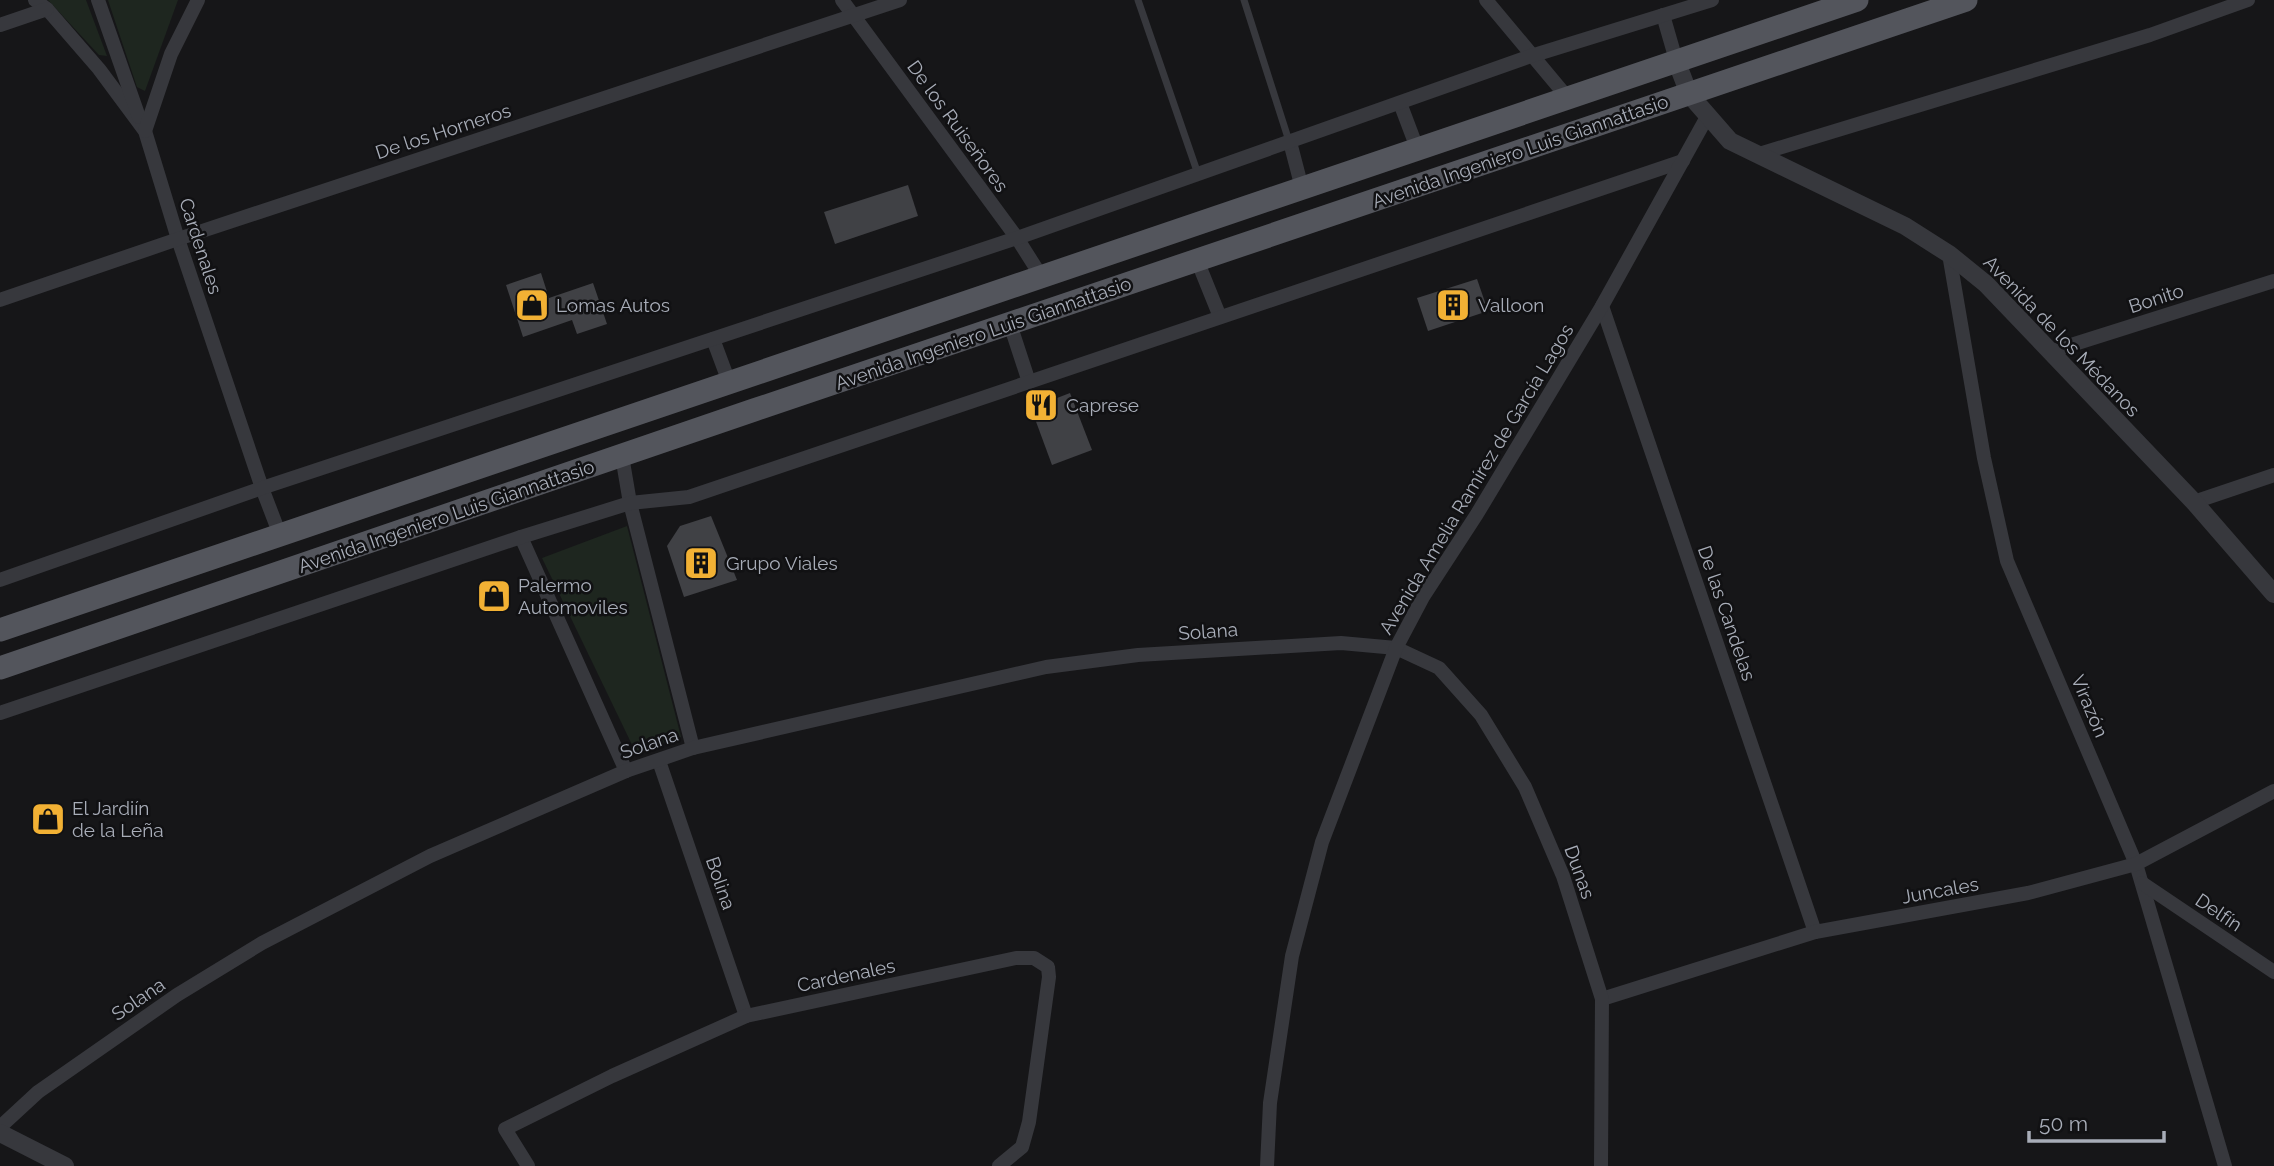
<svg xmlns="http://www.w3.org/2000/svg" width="2274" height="1166" font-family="Raleway,sans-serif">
	<rect width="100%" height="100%" fill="#161618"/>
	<g fill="#1e261f">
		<polygon points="48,0 86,0 107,56 99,55"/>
		<polygon points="108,0 178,0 145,91 137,87"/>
		<polygon points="627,526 681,737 636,753 542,558"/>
	</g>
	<g fill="#404145">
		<polygon points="908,185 918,216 835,244 824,212"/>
		<polygon points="541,273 549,298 593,283 607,324 577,334 572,320 523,337 506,285"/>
		<polygon points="1477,279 1488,311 1428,331 1417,298"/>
		<polygon points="1070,393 1092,450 1052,465 1031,408"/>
		<polygon points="711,516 737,580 684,597 667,546 680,526"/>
	</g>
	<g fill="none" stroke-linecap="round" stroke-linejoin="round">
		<g stroke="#37383d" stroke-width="7">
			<polyline points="1138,0 1198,174"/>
			<polyline points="1244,0 1289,141"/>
		</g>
		<g stroke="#37383d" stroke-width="14">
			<polyline points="35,0 47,9 99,69 145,131 178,239 262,488 280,535"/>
			<polyline points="98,0 139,117"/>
			<polyline points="842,0 1017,238 1041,276"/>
			<polyline points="1486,0 1567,97"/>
			<polyline points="1663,15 1676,60"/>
			<polyline points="0,25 47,9"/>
			<polyline points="1400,103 1417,148"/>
			<polyline points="145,131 171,54 198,0"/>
			<polyline points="1290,142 1302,188"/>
			<polyline points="1756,155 2150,35 2248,0"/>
			<polyline points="1949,254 1984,458 2007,561 2136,864 2225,1166"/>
			<polyline points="1197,260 1220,317"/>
			<polyline points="0,300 178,239 900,0"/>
			<polyline points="1602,306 1815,932"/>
			<polyline points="1010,324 1029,382"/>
			<polyline points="713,339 729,382"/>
			<polyline points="2049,352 2274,281"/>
			<polyline points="622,456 630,503 693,748"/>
			<polyline points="2194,502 2274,475"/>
			<polyline points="521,537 626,771"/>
			<polyline points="0,580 262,488 1017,238 1531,56 1712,0"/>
			<polyline points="0,713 521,537 630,503 689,497 1683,161"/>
			<polyline points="659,761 746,1016"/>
			<polyline points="2142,883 2274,972"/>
			<polyline points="1602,999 1815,932 2028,893 2136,864 2274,791"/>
			<polyline points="0,1127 38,1092 177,995 262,943 430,856 626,771 693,748 1046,667 1138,655 1341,643 1396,648 1439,668 1481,715 1525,787 1563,876 1602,999 1601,1166"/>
			<polyline points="528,1166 505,1129 612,1076 746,1016 1016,958 1034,958 1048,967 1049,977 1029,1122 1022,1147 999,1166"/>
			<polyline points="1267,1166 1270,1103 1292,956 1322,842 1396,648 1423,597 1477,514 1602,306 1707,117"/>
		</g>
		<g stroke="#37383d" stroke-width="18">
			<polyline points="1676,60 1689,94 1730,141 1905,226 1949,254 1986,284 2194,502 2274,594"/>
			<polyline points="0,1133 65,1166"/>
		</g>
		<g stroke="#53555c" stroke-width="23">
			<polyline points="0,630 1857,0"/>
			<polyline points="0,668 754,410 1966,0"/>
		</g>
	</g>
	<defs>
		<g id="shop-square" transform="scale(1.75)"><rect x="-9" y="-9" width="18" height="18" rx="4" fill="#f2b134" stroke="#111113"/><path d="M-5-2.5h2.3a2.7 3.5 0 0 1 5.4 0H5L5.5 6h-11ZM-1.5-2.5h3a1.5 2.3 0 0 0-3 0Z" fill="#111"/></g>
		<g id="building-square" transform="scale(1.75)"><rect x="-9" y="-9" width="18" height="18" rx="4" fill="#f2b134" stroke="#111113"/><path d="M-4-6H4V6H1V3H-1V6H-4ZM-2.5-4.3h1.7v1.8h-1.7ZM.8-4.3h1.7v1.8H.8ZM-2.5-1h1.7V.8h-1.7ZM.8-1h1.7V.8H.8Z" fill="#111"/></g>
		<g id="restaurant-square" transform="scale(1.75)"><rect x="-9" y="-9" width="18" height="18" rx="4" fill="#f2b134" stroke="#111113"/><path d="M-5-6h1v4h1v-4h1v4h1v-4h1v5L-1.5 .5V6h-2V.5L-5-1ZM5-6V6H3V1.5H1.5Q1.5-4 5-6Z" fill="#111"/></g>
	</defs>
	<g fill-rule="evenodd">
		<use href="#shop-square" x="532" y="305"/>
		<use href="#building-square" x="1453" y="305"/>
		<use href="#restaurant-square" x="1041" y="405"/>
		<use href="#building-square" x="701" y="563"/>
		<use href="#shop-square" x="494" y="596"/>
		<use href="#shop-square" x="48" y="819"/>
	</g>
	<g text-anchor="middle" stroke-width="5" stroke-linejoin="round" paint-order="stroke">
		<g font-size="19" fill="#a8adb8" stroke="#111113">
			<text transform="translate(958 126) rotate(54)" y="7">De los Ruiseñores</text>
			<text transform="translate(443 131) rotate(-18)" y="7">De los Horneros</text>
			<text transform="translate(1520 151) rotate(-19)" y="7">Avenida Ingeniero Luis Giannattasio</text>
			<text transform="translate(201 246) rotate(72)" y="7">Cardenales</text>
			<text transform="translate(2156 298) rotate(-18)" y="7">Bonito</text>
			<text transform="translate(983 333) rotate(-19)" y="7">Avenida Ingeniero Luis Giannattasio</text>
			<text transform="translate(2062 336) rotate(46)" y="7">Avenida de los Médanos</text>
			<text transform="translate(1476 479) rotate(-59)" y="7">Avenida Amelia Ramírez de García Lagos</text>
			<text transform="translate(446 516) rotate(-19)" y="7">Avenida Ingeniero Luis Giannattasio</text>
			<text transform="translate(1727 613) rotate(71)" y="7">De las Candelas</text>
			<text transform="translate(1208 631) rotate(-4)" y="7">Solana</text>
			<text transform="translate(2090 706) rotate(67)" y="7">Virazón</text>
			<text transform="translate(649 743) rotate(-19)" y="7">Solana</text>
			<text transform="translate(1580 872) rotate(70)" y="7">Dunas</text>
			<text transform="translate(721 883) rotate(71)" y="7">Bolina</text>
			<text transform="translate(1940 890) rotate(-10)" y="7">Juncales</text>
			<text transform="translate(2219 912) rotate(34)" y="7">Delfín</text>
			<text transform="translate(846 975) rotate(-12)" y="7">Cardenales</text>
			<text transform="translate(138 999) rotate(-34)" y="7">Solana</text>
		</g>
		<g font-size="19" fill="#a8adb8" stroke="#111113" text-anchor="start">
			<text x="556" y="312">Lomas Autos</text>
			<text x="1478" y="312">Valloon</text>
			<text x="1066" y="412">Caprese</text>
			<text x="726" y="570">Grupo Viales</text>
			<text x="518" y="592">Palermo<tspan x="518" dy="22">Automoviles</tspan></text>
			<text x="72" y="815">El Jardiín<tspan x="72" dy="22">de la Leña</tspan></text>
		</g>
	</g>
	<path d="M2029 1131v10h135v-10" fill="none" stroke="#a8adb8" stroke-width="3.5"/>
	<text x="2039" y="1131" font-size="21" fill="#a8adb8" stroke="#111113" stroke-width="5" paint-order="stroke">50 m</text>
</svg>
